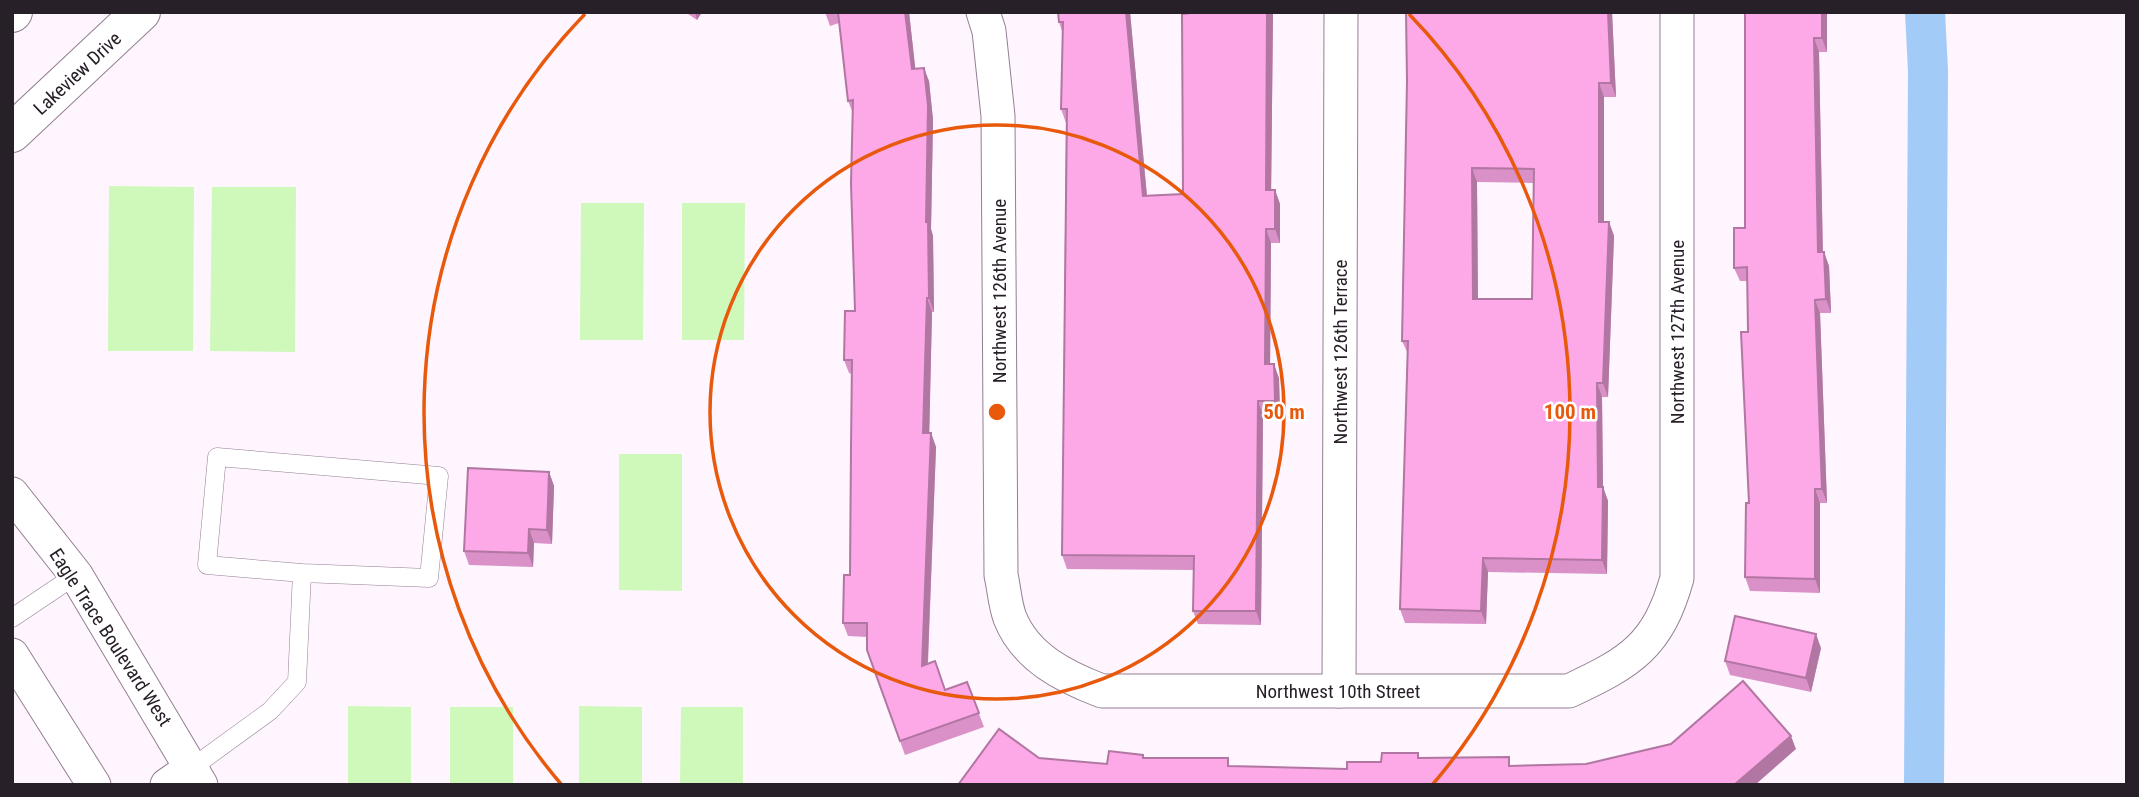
<svg xmlns="http://www.w3.org/2000/svg" width="2139" height="797" font-family="'Roboto Condensed',sans-serif">
	<rect width="100%" height="100%" fill="#fef5fe"/>
	<g fill="#cff8bb">
		<polygon points="109,186 194,187 193,351 108,351"/>
		<polygon points="212,187 296,187 295,352 210,351"/>
		<polygon points="581,203 644,203 643,340 580,340"/>
		<polygon points="682,203 745,203 744,340 682,340"/>
		<polygon points="619,454 682,454 682,591 619,590"/>
		<polygon points="348,706 411,707 411,785 348,785"/>
		<polygon points="579,706 642,707 642,785 579,785"/>
		<rect x="450" y="707" width="63" height="78"/>
		<polygon points="681,707 743,707 743,785 680,785"/>
	</g>
	<g fill="none" stroke-linecap="round" stroke-linejoin="round">
		<polyline stroke="#a3cbf8" stroke-width="40" points="1924,785 1928,71 1925,12"/>
		<g stroke="#937f93" stroke-width="19">
			<g id="service">
				<polyline points="12,618 76,575"/>
				<polyline points="193,767 270,711 297,682 302,573 207,565 217,457 439,476 429,578 302,573"/>
			</g>
		</g>
		<g stroke="#937f93" stroke-width="35">
			<g id="minor">
				<path d="M983,12L989,31L998,116L1001,575C1004,588 1005,605 1010,618C1026,658 1065,677 1102,691H1569C1631,662 1658,646 1677,578V12"/>
				<polyline points="12,494 76,575 201,785"/>
				<polyline points="12,655 94,785"/>
				<polyline points="1339,691 1341,12"/>
				<polyline points="167,785 193,767"/>
			</g>
		</g>
		<g stroke="#937f93" stroke-width="40">
			<g id="tertiary">
				<polyline points="12,13 13,12"/>
				<polyline points="12,133 141,12"/>
			</g>
		</g>
		<use href="#service" stroke="#fff" stroke-width="18"/>
		<use href="#minor" stroke="#fff" stroke-width="33"/>
		<use href="#tertiary" stroke="#fff" stroke-width="38"/>
	</g>
	<g fill="#da91c8" fill-rule="evenodd">
		<polygon points="685,12 702,12 697,20"/>
		<polygon points="825,12 909,12 915,68 929,81 933,120 931,229 933,236 934,312 932,312 929,433 931,433 936,447 928,664 945,690 967,682 984,727 905,755 867,650 867,637 848,636 843,623 850,575 852,374 849,373 844,360 855,311 853,113 848,101 839,23 830,26"/>
		<polygon points="1058,12 1130,12 1147,195 1183,194 1190,12 1273,12 1271,190 1275,190 1280,204 1280,243 1271,243 1270,364 1279,378 1280,415 1263,415 1261,625 1198,624 1193,611 1194,570 1067,569 1062,555 1066,123 1061,109 1063,34 1059,22"/>
		<path d="M1406,12H1612L1616,97H1604V222H1609L1614,236L1608,397H1602L1603,487L1608,501L1607,574L1488,572L1486,624L1405,623L1400,609L1408,354L1402,341L1407,81ZM1477,182L1534,183L1532,299H1478Z"/>
		<polygon points="1745,12 1827,12 1827,52 1819,52 1823,252 1829,266 1831,313 1820,313 1827,503 1820,503 1820,593 1750,591 1745,577 1749,503 1747,281 1740,281 1734,268 1745,228"/>
		<polygon points="549,472 554,486 552,544 534,543 533,567 469,565 464,551"/>
		<polygon points="1821,648 1811,692 1730,675 1725,661"/>
	</g>
	<g fill="#b176a2">
		<polygon points="695,12 702,12 697,20"/>
		<polygon points="905,12 909,12 917,83 912,69"/>
		<polygon points="1126,12 1130,12 1148,209 1143,196"/>
		<polygon points="1267,12 1273,12 1271,204 1266,190"/>
		<polygon points="1608,12 1612,12 1616,97 1611,83"/>
		<polygon points="1822,12 1827,12 1827,52 1822,38"/>
		<polygon points="1814,38 1819,52 1823,266 1818,252"/>
		<polygon points="924,68 929,81 933,120 931,229 933,236 934,312 929,298 926,222"/>
		<polygon points="1599,83 1604,97 1604,236 1599,222"/>
		<polygon points="1472,168 1477,182 1478,313 1473,299"/>
		<polygon points="1275,190 1280,204 1280,243 1275,229"/>
		<polygon points="1609,222 1614,236 1608,397 1603,383"/>
		<polygon points="1266,229 1271,243 1270,378 1265,364"/>
		<polygon points="1824,252 1829,266 1831,313 1826,299"/>
		<polygon points="927,298 932,312 929,447 923,433"/>
		<polygon points="1815,300 1820,313 1827,503 1822,489"/>
		<polygon points="1274,364 1279,378 1280,415 1275,401"/>
		<polygon points="1597,383 1602,397 1603,492 1603,487 1608,501 1607,574 1602,560 1598,487"/>
		<polygon points="1258,401 1263,415 1261,625 1256,611"/>
		<polygon points="931,433 936,447 927,680 922,666"/>
		<polygon points="549,472 554,486 552,544 547,530"/>
		<polygon points="1815,489 1820,503 1820,593 1815,579"/>
		<polygon points="529,529 534,543 533,567 528,553"/>
		<polygon points="1483,558 1488,572 1486,624 1481,611"/>
		<polygon points="1816,634 1821,648 1811,692 1806,678"/>
		<polygon points="1791,736 1796,749 1755,785 1734,785"/>
	</g>
	<g fill="#fda9e8" stroke="#b176a2" stroke-width="2" fill-rule="evenodd">
		<polygon points="838,12 905,12 912,69 924,68 928,106 926,222 928,222 929,298 927,298 923,433 931,433 922,666 935,661 945,690 967,682 979,713 900,741 867,650 867,623 843,623 844,575 850,575 851,447 852,360 844,360 845,311 855,311 851,184 853,100 848,101"/>
		<polygon points="1058,12 1126,12 1143,196 1183,194 1182,14 1190,13 1190,12 1267,12 1266,190 1275,190 1275,229 1266,229 1265,364 1274,364 1275,401 1258,401 1256,611 1193,611 1194,556 1062,555 1067,109 1061,109 1063,22 1059,22"/>
		<path d="M1406,12H1608L1611,83H1599V222H1609L1603,383H1597L1598,487H1603L1602,560L1483,558L1481,611L1400,609L1408,341H1402L1407,81ZM1472,168L1534,169L1532,299H1473Z"/>
		<polygon points="1745,12 1822,12 1822,38 1814,38 1818,252 1824,252 1826,299 1815,300 1822,489 1815,489 1815,579 1745,577 1746,503 1749,503 1741,332 1748,332 1747,267 1734,268 1734,228 1745,228"/>
		<polygon points="468,468 549,472 547,530 529,529 528,553 464,551"/>
		<polygon points="1735,616 1816,634 1806,678 1725,661"/>
		<polygon points="1743,681 1791,736 1734,785 958,785 999,729 1039,758 1107,764 1109,751 1143,755 1143,758 1228,758 1228,766 1347,769 1347,762 1381,762 1382,753 1418,753 1418,758 1509,757 1509,766 1586,764 1671,744"/>
	</g>
	<g fill="none" stroke="#e8590c" stroke-width="3.5">
		<circle cx="997" cy="412" r="287"/>
		<path d="M561 784A573 573 0 0 1 585 14M1409 14A573 573 0 0 1 1433 784"/>
	</g>
	<g text-anchor="middle" stroke-width="5" stroke-linejoin="round" paint-order="stroke">
		<g font-size="19" fill="#282028" stroke="#fff">
			<text transform="translate(77 73) rotate(-43)" y="7">Lakeview Drive</text>
			<text transform="translate(999 291) rotate(-90)" y="7">Northwest 126th Avenue</text>
			<text transform="translate(1677 332) rotate(-90)" y="7">Northwest 127th Avenue</text>
			<text transform="translate(1340 352) rotate(-90)" y="7">Northwest 126th Terrace</text>
			<text transform="translate(111 637) rotate(57)" y="7">Eagle Trace Boulevard West</text>
			<text x="1338" y="698">Northwest 10th Street</text>
		</g>
	</g>
	<circle cx="997" cy="412" r="10" fill="#e8590c" stroke="#fff" stroke-width="3.5"/>
	<g font-size="21" text-anchor="middle" font-weight="bold" fill="#e8590c" stroke="#fff" stroke-width="5" stroke-linejoin="round" paint-order="stroke">
		<text x="1284" y="419">50 m</text>
		<text x="1570" y="419">100 m</text>
	</g>
	<rect width="2139" height="797" fill="none" stroke="#282028" stroke-width="28"/>
</svg>
